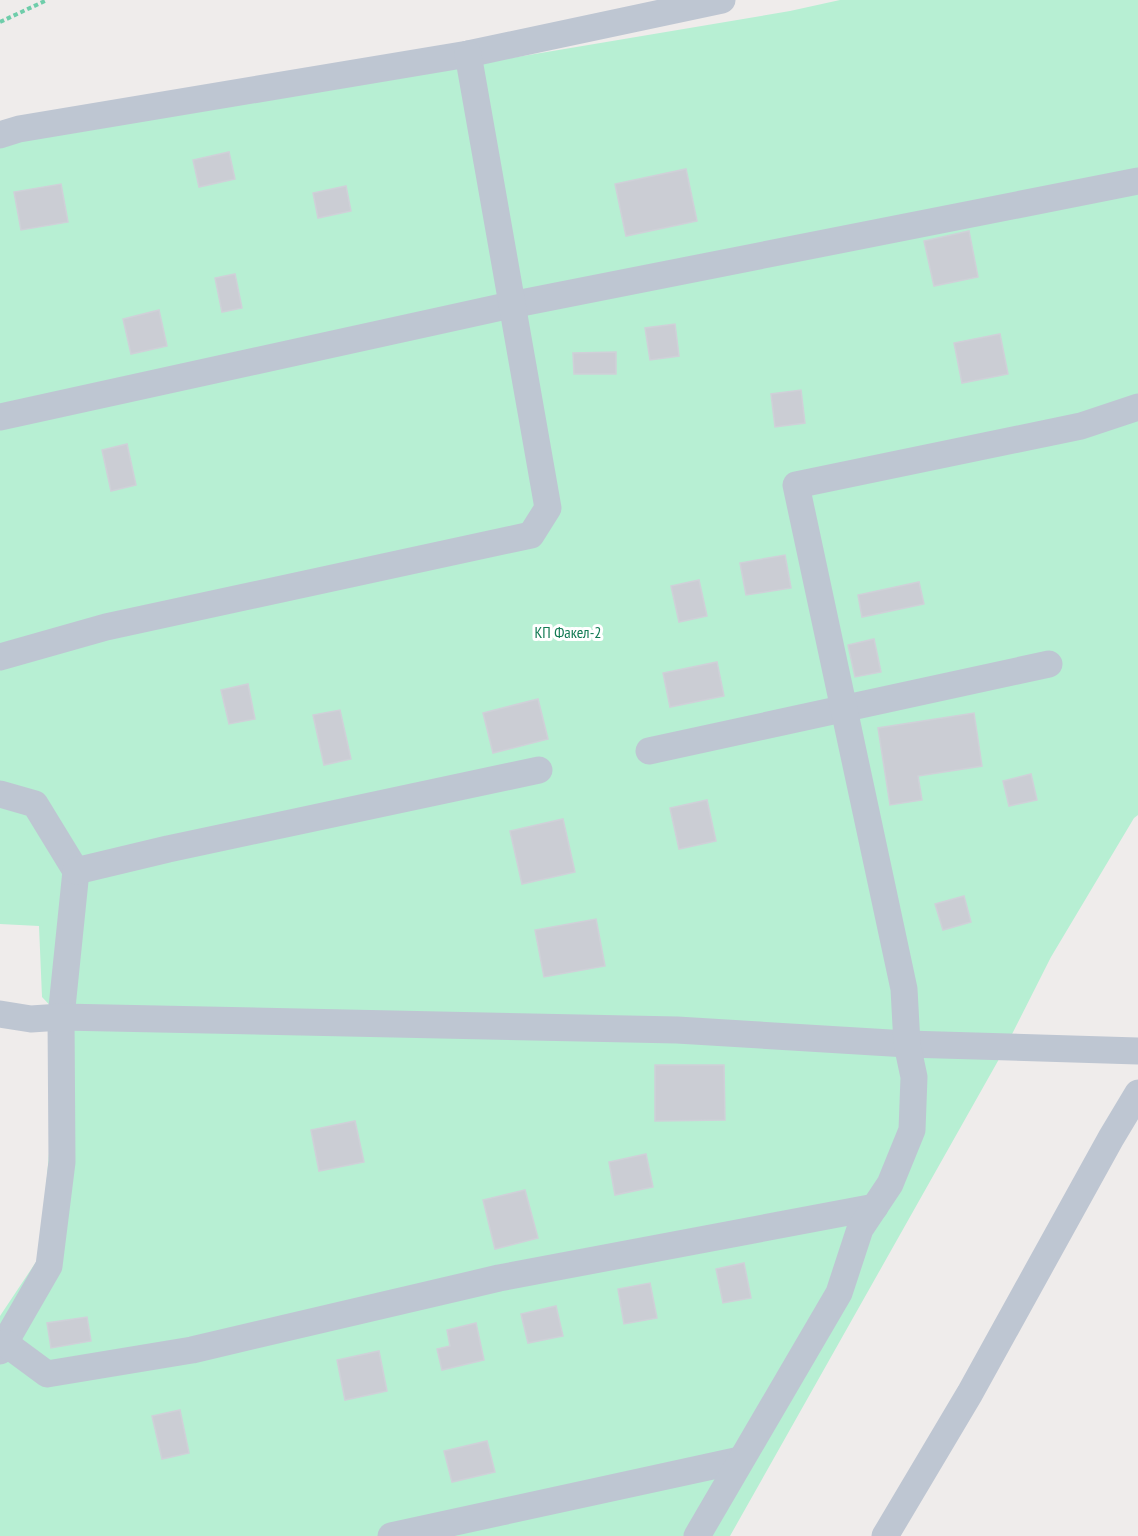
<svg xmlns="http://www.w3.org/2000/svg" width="1138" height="1536" font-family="'PT Sans Narrow',sans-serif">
	<rect width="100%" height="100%" fill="#efeceb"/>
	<polygon fill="#b7efd3" points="840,0 1138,0 1138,815 1134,818 1051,957 1003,1052 730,1536 0,1536 0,1316 40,1256 61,1017 42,997 39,926 0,924 0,144 790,11"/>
	<g fill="#cbcdd4" stroke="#cfd1d8" stroke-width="1.5">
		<polygon points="229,152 235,179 199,187 193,160"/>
		<polygon points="686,169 697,221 626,236 615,184"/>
		<polygon points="61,184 68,222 21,230 14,192"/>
		<polygon points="346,186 351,211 318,218 313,193"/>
		<polygon points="969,231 978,277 934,286 924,241"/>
		<polygon points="235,274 242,308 222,312 215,278"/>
		<polygon points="159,310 167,346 131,354 123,319"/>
		<polygon points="675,324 679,356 650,360 645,328"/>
		<polygon points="1000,334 1008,374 962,383 954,343"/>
		<polygon points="616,352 616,374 574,374 573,353"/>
		<polygon points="801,390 805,423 775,427 771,394"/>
		<polygon points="127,444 136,485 111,491 102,450"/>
		<polygon points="785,555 791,588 746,595 740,563"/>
		<polygon points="699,580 707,616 679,622 671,586"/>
		<polygon points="919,582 924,604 862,617 858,595"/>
		<polygon points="874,639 881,672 855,677 848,645"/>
		<polygon points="717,662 724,696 670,707 663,673"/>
		<polygon points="248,684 255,719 229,724 221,690"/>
		<polygon points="538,699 548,739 493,753 483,713"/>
		<polygon points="340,710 351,759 324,765 313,715"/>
		<polygon points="974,713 982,766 918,776 922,800 890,805 878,728"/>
		<polygon points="1031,774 1037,800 1009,806 1003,781"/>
		<polygon points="707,800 716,841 679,849 670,808"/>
		<polygon points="563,819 575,872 522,884 510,831"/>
		<polygon points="964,896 971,922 943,930 935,904"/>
		<polygon points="596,919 605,966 544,977 535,930"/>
		<polygon points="655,1065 724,1065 725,1120 655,1121"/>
		<polygon points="355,1121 364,1162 319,1171 311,1130"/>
		<polygon points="646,1154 653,1187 615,1195 609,1162"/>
		<polygon points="525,1190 538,1238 495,1249 483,1200"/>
		<polygon points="744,1263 751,1298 723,1303 716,1269"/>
		<polygon points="650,1283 657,1318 624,1324 618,1289"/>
		<polygon points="556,1306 563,1336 528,1343 521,1314"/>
		<polygon points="87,1317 91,1341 51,1348 47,1323"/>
		<polygon points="476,1323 484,1360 442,1370 437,1349 450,1346 447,1330"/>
		<polygon points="379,1351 387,1391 345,1400 337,1360"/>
		<polygon points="180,1410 189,1453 162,1459 152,1416"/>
		<polygon points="487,1441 495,1472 452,1482 444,1451"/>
	</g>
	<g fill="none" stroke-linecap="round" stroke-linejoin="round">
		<polyline stroke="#6fcdaa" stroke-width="4" stroke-dasharray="4.5 3" stroke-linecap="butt" points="0,22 47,0"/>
		<g stroke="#bec6d2" stroke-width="27">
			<polyline points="0,135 19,129 468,54 722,0"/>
			<polyline points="0,417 511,305 1138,181"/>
			<polyline points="0,657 106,627 531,535 548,508 468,54"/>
			<polyline points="649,751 1049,664"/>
			<polyline points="0,794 35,804 76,871 61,1017 62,1162 49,1266 0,1351"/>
			<polyline points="76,871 168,849 539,770"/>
			<polyline points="0,1014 31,1019 61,1017 677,1030 907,1044 1138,1051"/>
			<polyline points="5,1343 47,1374 192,1350 499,1278 875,1207"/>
			<polyline points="391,1536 740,1460"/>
			<polyline points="697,1536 839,1293 860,1229 890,1184 912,1130 914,1077 907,1044 904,989 796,485 1081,426 1138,407"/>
			<polyline points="885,1536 970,1393 1111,1138 1138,1093"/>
		</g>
	</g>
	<g text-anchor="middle" stroke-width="6" stroke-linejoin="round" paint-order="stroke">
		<g font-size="16" fill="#147b54" stroke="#fff">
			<text x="568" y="638">КП Факел-2</text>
		</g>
	</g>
</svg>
